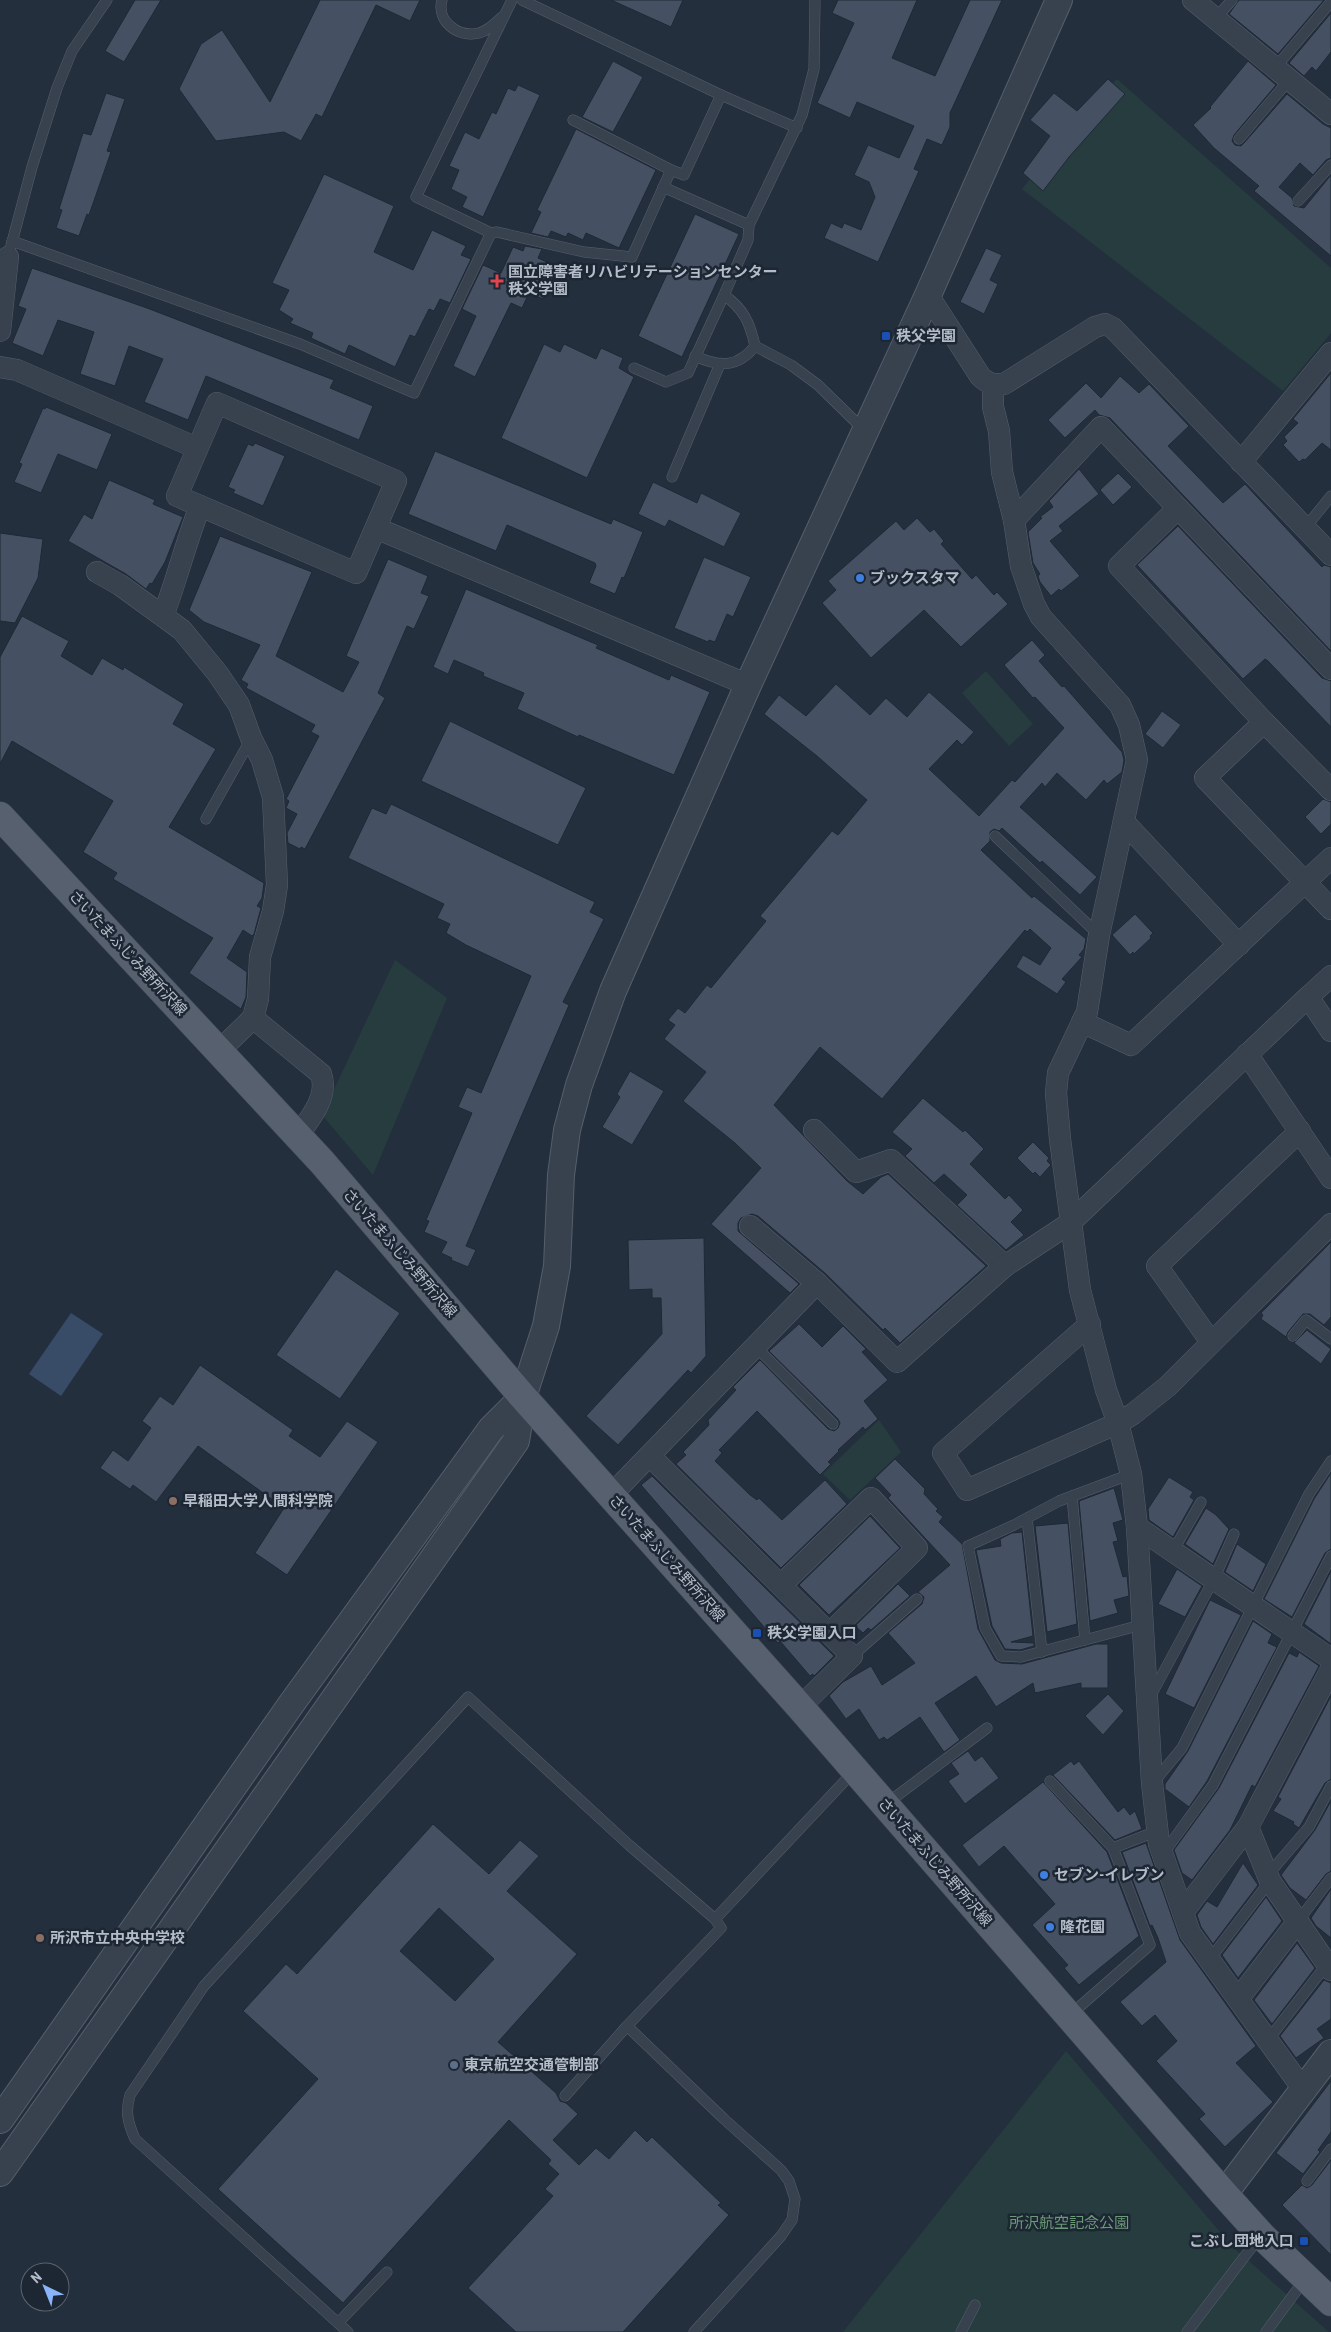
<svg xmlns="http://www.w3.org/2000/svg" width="1331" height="2332" font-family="'Roboto Condensed','Noto Sans JP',sans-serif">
	<rect width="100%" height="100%" fill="#242f3e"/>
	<g fill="#263c3f">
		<polygon points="1108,79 1113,83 1117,79 1331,268 1331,333 1283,391 1022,189 1030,179 1023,173 1052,133 1056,136"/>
		<polygon points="986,671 1033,724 1009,746 962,693"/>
		<polygon points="395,960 447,998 373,1175 322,1115"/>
		<polygon points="879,1420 901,1452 850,1500 823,1474"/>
		<polygon points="1066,2051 1232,2246 1329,2332 843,2332"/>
	</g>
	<polygon fill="#394c67" points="71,1313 103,1334 61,1396 29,1374"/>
	<g fill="#455162" stroke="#1f2835" fill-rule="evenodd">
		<polygon points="135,0 161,0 124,62 105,51"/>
		<polygon points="320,0 420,0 410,21 376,5 322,117 316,114 301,141 284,132 216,141 179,89 201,44 222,30 270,102"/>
		<polygon points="611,0 683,0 671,27"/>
		<polygon points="838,0 917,0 892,58 935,76 970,0 1002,0 950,113 950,127 942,145 927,139 914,169 919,171 878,262 824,238 831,223 842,228 844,223 861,230 875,197 869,182 854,175 868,145 899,158 914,126 857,102 850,118 817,103 854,23 832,13"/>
		<polygon points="1239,0 1324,0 1278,54 1229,14"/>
		<polygon points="1331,13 1331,52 1316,71 1312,67 1304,76 1289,63"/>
		<polygon points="613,61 643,77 613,132 582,117"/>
		<polygon points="1248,61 1276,85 1234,135 1232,141 1235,145 1241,146 1244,143 1287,94 1323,124 1331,128 1331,158 1326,160 1313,175 1300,163 1279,187 1292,198 1294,206 1304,208 1331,175 1331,256 1254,191 1259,186 1214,148 1193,125 1211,108 1210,107"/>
		<polygon points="1108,79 1125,94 1069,157 1043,191 1023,173 1050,136 1030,120 1054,93 1077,111"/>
		<polygon points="518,85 540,95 483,217 462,207 467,197 451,189 459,170 449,166 465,132 479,139 492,112 496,114 508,88 515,91"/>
		<polygon points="106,93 125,99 107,151 111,152 89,215 87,214 79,236 56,228 62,210 59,209 83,133 91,135"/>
		<polygon points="576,129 656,170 619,248 586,233 583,240 568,233 566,237 551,231 548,237 531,233 541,212 537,210"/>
		<polygon points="324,174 394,206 374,252 413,270 432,230 466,246 461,255 471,259 450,303 440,299 434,311 429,309 415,337 410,335 395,367 349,345 345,354 311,338 313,333 290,323 293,319 279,310 289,290 272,283"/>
		<polygon points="695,214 739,234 682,357 638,336"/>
		<polygon points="525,246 542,249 538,258 558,267 543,299 529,293 522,308 511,303 475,377 453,366 476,316 462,309 483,265 501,273 513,247 523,251"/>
		<polygon points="986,248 1002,255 990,280 998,284 984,314 960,302"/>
		<polygon points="32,268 147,308 334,380 330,388 373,406 359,440 206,376 188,420 144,402 163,359 129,346 115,386 80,374 94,332 58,320 43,356 12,343 26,309 18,306"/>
		<polygon points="544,344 560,352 564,344 596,359 601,348 623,358 619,368 634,377 587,478 501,438"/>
		<polygon points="1331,373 1331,450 1322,443 1305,460 1303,459 1299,462 1283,445 1287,441 1284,437 1298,423 1293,419"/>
		<polygon points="1120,376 1139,393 1149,384 1189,426 1168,446 1223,503 1245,484 1322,567 1324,565 1331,567 1331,651 1110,418 1099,415 1095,410 1065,438 1048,420 1086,383 1101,398"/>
		<polygon points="46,407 112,434 97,470 58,454 41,493 14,482 22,464 19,463 43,408 45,409"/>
		<polygon points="255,443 285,456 263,506 233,493 235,490 228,487 248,444 253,446"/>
		<polygon points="435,451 611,524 613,519 643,532 624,578 622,577 615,594 589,583 596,566 595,563 507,525 496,551 408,514"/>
		<polygon points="1079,469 1099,494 1059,526 1063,531 1050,541 1080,576 1061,591 1059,589 1051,596 1040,582 1038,576 1040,574 1033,563 1028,532 1042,518 1040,517 1053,507 1049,501"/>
		<polygon points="1118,473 1132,487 1113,505 1100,490"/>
		<polygon points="109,480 155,500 153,504 183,517 165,562 152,584 150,583 146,589 126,574 68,541 84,514 92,519"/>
		<polygon points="653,482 697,503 701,493 741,513 724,547 669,520 665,527 638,514"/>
		<polygon points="917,518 930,532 934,529 944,541 941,544 972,579 976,575 994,595 997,592 1008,604 961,647 924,610 871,658 822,603 836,590 828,581 896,521 904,530"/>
		<polygon points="1178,526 1322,678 1331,681 1331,727 1268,661 1265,659 1243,679 1137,565"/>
		<polygon points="0,533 43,539 38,578 15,623 0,621"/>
		<polygon points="220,536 312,572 276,656 343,692 359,662 346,656 388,559 428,576 421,593 429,596 414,629 407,626 378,693 385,698 305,849 301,847 300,849 288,843 287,833 297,814 286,808 289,801 286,799 319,736 311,732 315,725 246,688 248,684 241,680 260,645 204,622 189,610"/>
		<polygon points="704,557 751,577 733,617 727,614 715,642 709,640 708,642 674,628"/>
		<polygon points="466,589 598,645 596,648 669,680 671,675 710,692 674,775 579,735 578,737 517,709 524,693 483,676 484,673 454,660 448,674 433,667"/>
		<polygon points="22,616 69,641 61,656 92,675 102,658 123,670 124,667 184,704 173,724 216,749 169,827 264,883 262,898 257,906 261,908 254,934 252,936 243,930 227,958 247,972 246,997 241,1009 189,973 213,938 113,879 117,873 83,852 113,801 12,741 0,764 0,657"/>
		<polygon points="1032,640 1045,655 1039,661 1062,687 1064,686 1122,752 1124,760 1122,772 1107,784 1104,780 1086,800 1057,773 1045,787 1042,783 1020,807 1097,877 1080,895 1042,861 1040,863 1002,828 999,831 994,829 990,832 990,841 981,850 1032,898 1034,896 1086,939 1084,949 1079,955 1082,957 1062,979 1066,982 1057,994 1016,967 1023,955 1040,965 1051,948 1030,929 1027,932 1025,930 882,1099 820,1047 774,1105 847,1181 863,1194 881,1177 888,1174 986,1266 900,1343 885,1328 883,1330 826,1274 758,1216 752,1214 741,1218 738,1223 738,1231 799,1284 790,1293 711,1224 761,1168 735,1143 683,1101 706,1072 664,1039 675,1025 668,1020 678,1008 685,1013 707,985 711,988 766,921 760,916 832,831 838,835 867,800 817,756 764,714 779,695 806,716 836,684 870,715 886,698 907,717 929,692 974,732 962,745 957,740 929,769 979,816 1012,780 1015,782 1064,728 1035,697 1033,698 1004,665"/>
		<polygon points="1162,711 1181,725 1163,748 1145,734"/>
		<polygon points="450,721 586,788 558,845 421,781"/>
		<polygon points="1323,799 1331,802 1331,824 1321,834 1305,817"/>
		<polygon points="391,804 595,902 590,912 604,919 563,1002 569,1005 466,1246 476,1250 468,1267 451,1260 452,1258 441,1253 447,1242 424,1232 429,1221 426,1220 472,1113 458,1107 467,1087 481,1093 531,976 466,945 446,933 450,924 437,918 444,904 348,858 372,808 386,814"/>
		<polygon points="1135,914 1153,933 1150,936 1151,938 1134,954 1133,952 1130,955 1112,935"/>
		<polygon points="630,1071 664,1091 632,1145 602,1127 620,1097 617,1094"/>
		<polygon points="923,1098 963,1132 965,1130 984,1149 970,1164 1005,1199 1009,1195 1023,1210 1011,1222 1024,1235 1006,1250 957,1205 967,1195 944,1174 934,1183 905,1156 912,1149 892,1132"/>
		<polygon points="1033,1142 1049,1158 1047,1161 1051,1165 1040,1177 1035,1172 1033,1174 1017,1158"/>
		<polygon points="704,1238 706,1356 691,1373 688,1370 618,1445 586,1416 662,1334 661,1298 652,1298 652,1289 629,1290 628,1240"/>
		<polygon points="1331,1242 1331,1317 1324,1325 1310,1314 1303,1314 1288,1332 1286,1337 1261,1319 1263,1315 1261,1313"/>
		<polygon points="336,1269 400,1313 340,1399 276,1355"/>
		<polygon points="799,1324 822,1347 843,1326 866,1349 862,1352 888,1380 864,1401 878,1419 865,1430 863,1427 838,1450 839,1451 828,1462 831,1464 820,1475 757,1411 719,1450 722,1453 715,1461 750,1495 757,1500 759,1498 782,1520 825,1480 847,1504 781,1568 676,1464 686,1455 683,1452 709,1425 708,1420 736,1390 733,1387 760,1360 828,1429 834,1431 838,1428 840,1423 838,1419 769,1351"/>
		<polygon points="1307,1330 1331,1349 1321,1364 1294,1343"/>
		<polygon points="200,1365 293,1430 289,1436 320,1457 347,1421 378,1442 287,1575 255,1553 284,1508 198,1446 156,1502 133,1485 130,1489 100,1468 113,1450 128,1461 151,1428 142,1421 160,1396 173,1405"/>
		<polygon points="895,1459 925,1489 924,1494 938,1509 936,1511 943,1517 939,1522 962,1544 978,1629 995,1660 1001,1663 1022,1664 1096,1644 1108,1644 1108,1688 1081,1688 1081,1683 1035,1693 1033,1683 996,1707 976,1676 935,1703 960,1740 944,1752 920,1717 887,1740 884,1737 879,1740 859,1709 846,1719 829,1696 843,1682 871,1666 882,1685 915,1663 888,1633 922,1604 924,1597 918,1592 950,1565 888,1498 891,1495 875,1478"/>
		<polygon points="1331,1473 1331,1549 1325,1553 1292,1617 1264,1599 1314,1499"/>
		<polygon points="652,1476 834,1656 814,1676 813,1674 810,1676 780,1641 778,1643 641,1485"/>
		<polygon points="1169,1477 1193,1492 1190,1497 1194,1500 1173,1537 1149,1520 1148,1509"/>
		<polygon points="1114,1488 1123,1520 1113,1523 1118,1541 1113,1542 1123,1577 1127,1576 1129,1596 1114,1600 1118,1613 1090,1621 1079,1501"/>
		<polygon points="1206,1508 1216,1515 1229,1529 1213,1564 1185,1544"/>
		<polygon points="870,1516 900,1548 829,1615 799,1585"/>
		<polygon points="1068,1523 1077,1624 1047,1632 1035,1526"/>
		<polygon points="1022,1532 1033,1636 1011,1642 1034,1643 1034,1646 1020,1650 1005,1649 992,1626 976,1550 1001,1546 1000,1539 1012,1533"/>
		<polygon points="1237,1544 1266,1564 1253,1591 1225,1572"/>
		<polygon points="1177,1569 1202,1586 1185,1617 1158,1604"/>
		<polygon points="1331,1571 1331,1644 1304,1624"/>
		<polygon points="898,1584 910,1596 871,1630 868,1628 863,1633 855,1626"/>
		<polygon points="1210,1600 1241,1615 1194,1708 1165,1694"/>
		<polygon points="1253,1621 1272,1634 1268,1643 1277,1647 1207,1781 1189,1807 1165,1789 1165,1784 1188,1751"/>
		<polygon points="1299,1652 1319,1666 1255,1787 1252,1785 1230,1830 1192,1880 1182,1873 1174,1850 1219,1788 1289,1653 1297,1657"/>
		<polygon points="1108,1694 1124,1711 1103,1735 1085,1716"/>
		<polygon points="1331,1696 1331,1779 1325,1783 1299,1828 1293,1824 1294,1822 1273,1811 1281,1799 1278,1797"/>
		<polygon points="968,1751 975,1761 982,1756 999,1778 965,1804 948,1781 959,1774 951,1763"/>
		<polygon points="1071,1761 1074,1765 1079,1761 1118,1812 1124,1807 1130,1815 1135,1811 1142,1829 1115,1840 1053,1775"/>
		<polygon points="1043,1782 1107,1852 1139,1936 1079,1985 1064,1968 1068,1965 1032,1925 1055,1904 1004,1846 979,1867 962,1845"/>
		<polygon points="1331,1801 1331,1871 1326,1874 1306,1900 1290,1888 1281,1875 1315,1830"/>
		<path d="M433,1824L489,1874L520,1840L539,1856L507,1891L577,1954L498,2042L556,2093L560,2101L566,2103L578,2114L553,2140L579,2165L596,2148L609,2159L635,2130L647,2142L652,2137L721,2203L718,2205L729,2215L623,2332H516L468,2288L553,2196L545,2189L559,2174L548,2164L551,2160L509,2120L343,2303L218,2189L318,2079L243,2011L286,1964L297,1974ZM439,1908L494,1959L455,2001L400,1951Z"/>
		<polygon points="1146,1843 1180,1940 1256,2046 1236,2063 1273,2102 1225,2147 1199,2119 1205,2114 1156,2061 1177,2041 1155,2015 1142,2026 1120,2002 1166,1962 1158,1938 1152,1925 1150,1926 1122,1852"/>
		<polygon points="1243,1863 1258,1885 1213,1944 1201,1927 1197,1915 1207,1901 1217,1907"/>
		<polygon points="1331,1889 1331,1938 1316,1926 1311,1918"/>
		<polygon points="1266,1897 1282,1921 1238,1978 1222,1955"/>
		<polygon points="1297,1943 1315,1968 1272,2024 1254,2000"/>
		<polygon points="1324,1980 1331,1983 1331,2019 1317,2029 1324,2038 1296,2058 1280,2036"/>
		<polygon points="1331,2081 1331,2132 1318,2150 1320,2152 1303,2174 1276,2153"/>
		<polygon points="1331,2160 1331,2255 1282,2205 1302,2185 1307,2188 1312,2185"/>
	</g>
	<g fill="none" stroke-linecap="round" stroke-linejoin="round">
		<g stroke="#565f6c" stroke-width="11">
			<g id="service">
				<path d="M442,0C436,22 459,38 479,33C487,31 496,23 502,17"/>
				<polyline points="522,0 721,95 797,128"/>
				<path d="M815,0L814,69L802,115L749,225L748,240L724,295C744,309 750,323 755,346L791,365L818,385L864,430"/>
				<polyline points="1215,19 1232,0"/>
				<polyline points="1275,68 1331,2"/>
				<polyline points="573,120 671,170"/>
				<polyline points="1239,139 1289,80"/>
				<polyline points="663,187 749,225"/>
				<polyline points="1298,201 1331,165"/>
				<polyline points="491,233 497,232 584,252 632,257 671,170 684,175 721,95"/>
				<polyline points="12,241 300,344 414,393 491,233 416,197 512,0"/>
				<polyline points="11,246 32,167 57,88 72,51 107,0"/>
				<path d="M695,356C719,367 738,368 755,346"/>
				<polyline points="634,368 666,382 688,373 724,295"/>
				<polyline points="672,477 720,364"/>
				<polyline points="1305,528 1331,496"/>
				<polyline points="206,819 251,739"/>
				<polyline points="995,836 1099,935"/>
				<polyline points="1293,1336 1306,1320 1331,1339"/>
				<polyline points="755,1346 833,1424"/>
				<polyline points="1131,1474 1059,1501 1014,1525 968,1546 985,1628 1001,1656 1021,1657 1141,1625"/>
				<polyline points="1072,1496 1085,1640"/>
				<polyline points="1027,1518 1042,1652"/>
				<polyline points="1173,1551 1201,1502"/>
				<polyline points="852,1656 917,1599"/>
				<polyline points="1150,1697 1214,1579 1234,1534"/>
				<polyline points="1050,1781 1113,1848 1150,1945 1070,2015"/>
				<polyline points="1153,1783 1182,1748 1309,1494 1331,1461"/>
				<polyline points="886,1804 987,1728"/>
				<polyline points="1113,1848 1157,1831"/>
				<polyline points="1163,1854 1213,1785 1331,1556"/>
				<polyline points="1267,1876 1309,1827 1331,1786"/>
				<polyline points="715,1919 855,1770"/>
				<polyline points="1298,1921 1331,1878"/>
				<polyline points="1210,1959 1270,1881"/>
				<polyline points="627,2026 724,2119 781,2170 789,2181 795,2199 792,2220 781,2236 694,2332"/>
				<polyline points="1268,2040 1327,1964"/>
				<polyline points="1307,2181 1331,2149"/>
				<polyline points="338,2323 387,2272"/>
				<path d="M348,2332L135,2139C128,2123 125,2112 130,2095L204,1986L468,1697L629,1845L715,1919L721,1928L627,2026L565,2096"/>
				<polyline points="961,2332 975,2305"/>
				<polyline points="1187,2332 1261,2235"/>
				<polyline points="1266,2332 1305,2279"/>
			</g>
		</g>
		<g stroke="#565f6c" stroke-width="22">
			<g id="minor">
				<polyline points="1193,0 1331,114"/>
				<path d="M928,295L980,376C988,384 993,385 1004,384L1095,327L1105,324L1113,328L1331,555"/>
				<polyline points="0,331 8,257"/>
				<polyline points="0,367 17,370 197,448"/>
				<polyline points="993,385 993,407 999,431 1002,472 1014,520 1021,566 1034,604 1041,617 1120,705 1129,725 1137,760 1099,935 1087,1012 1058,1073 1056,1093 1060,1139 1080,1290 1106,1390 1118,1423 1131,1474 1137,1527 1152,1783 1159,1844 1190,1933 1303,2089"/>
				<polygon points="217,403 396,481 356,573 177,496"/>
				<polyline points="1241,462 1331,353"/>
				<polyline points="1178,508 1119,566 1264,722"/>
				<polyline points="1014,520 1101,427 1331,669"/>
				<polyline points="376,528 748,685"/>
				<polyline points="97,572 120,585 182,630 218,674 239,705 251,738 262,760 273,797 277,885 273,911 260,957 258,999 253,1018 219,1051"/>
				<path d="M163,616C177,579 186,542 200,506"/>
				<polyline points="1331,790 1264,722 1205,778 1331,909"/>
				<polyline points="1125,823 1239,945"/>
				<polyline points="1308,997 1331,976"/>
				<path d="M253,1018L321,1074C329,1096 310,1119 298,1135"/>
				<polyline points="1082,1022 1131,1045 1331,858"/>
				<polyline points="1247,1054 1331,1178"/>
				<polyline points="814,1130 856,1172 891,1160 1005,1266"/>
				<polyline points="750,1226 817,1283 897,1362 1005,1266 1070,1223 1308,997 1331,1031"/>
				<polyline points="1090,1324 943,1453 967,1490 1118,1423 1133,1414 1168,1386 1331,1224"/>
				<polyline points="1211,1342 1157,1266 1300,1131"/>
				<polyline points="650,1456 852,1656 800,1707"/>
				<polyline points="611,1495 817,1283"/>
				<polyline points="1137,1527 1331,1659"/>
				<polyline points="781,1585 871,1498 917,1548 830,1633"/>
				<polyline points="1248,1827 1270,1881 1331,1970"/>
				<polyline points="1183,1912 1248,1827 1331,1669"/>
				<polyline points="1239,1998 1298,1921"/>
			</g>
		</g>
		<g stroke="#565f6c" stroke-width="28">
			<g id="tertiary">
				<polyline points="0,2120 292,1703 491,1429 523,1397"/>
				<polyline points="0,2173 516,1441 523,1397 546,1326 557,1266 561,1175 567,1130 579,1085 613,991 748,685 928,295 1059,0"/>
				<polyline points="1224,2194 1331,2053"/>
			</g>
		</g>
		<g stroke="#414a57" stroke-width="29">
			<polyline id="primary" points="0,816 322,1162 523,1397 800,1707 1224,2194 1261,2235 1331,2302"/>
		</g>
		<use href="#service" stroke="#38414e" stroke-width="10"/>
		<use href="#minor" stroke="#38414e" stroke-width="21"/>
		<use href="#tertiary" stroke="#38414e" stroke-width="26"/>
		<use href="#primary" stroke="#56606e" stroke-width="28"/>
	</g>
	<path fill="#e0444e" stroke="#1d2633" stroke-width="2" d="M494.5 273.5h5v5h5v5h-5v5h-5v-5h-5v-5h5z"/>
	<g fill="#1a4fb4" stroke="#1d2633" stroke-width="2">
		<rect x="881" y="331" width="10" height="10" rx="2.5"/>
		<rect x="752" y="1628" width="10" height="10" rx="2.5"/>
		<rect x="1299" y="2236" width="10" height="10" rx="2.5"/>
	</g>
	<g fill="#3f7fe0" stroke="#1d2633" stroke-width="2">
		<circle cx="860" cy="578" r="5"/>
		<circle cx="1044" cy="1875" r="5"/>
		<circle cx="1050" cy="1927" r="5"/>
	</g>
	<g fill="#8d6e63" stroke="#1d2633" stroke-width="2">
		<circle cx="173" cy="1501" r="5"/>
		<circle cx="40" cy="1938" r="5"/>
	</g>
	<circle fill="#5c6f8a" stroke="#1d2633" stroke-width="2" cx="454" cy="2065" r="5"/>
	<g text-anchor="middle" stroke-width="5" stroke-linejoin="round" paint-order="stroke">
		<g font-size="15" font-weight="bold" fill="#b4bcc9" stroke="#1d2633" text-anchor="start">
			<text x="508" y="277">国立障害者リハビリテーションセンター<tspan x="508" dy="17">秩父学園</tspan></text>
			<text x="896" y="341">秩父学園</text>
			<text x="870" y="583">ブックスタマ</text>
			<text x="183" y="1506">早稲田大学人間科学院</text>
			<text x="767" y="1638">秩父学園入口</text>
			<text x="1054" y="1880">セブン-イレブン</text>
			<text x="1060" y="1932">隆花園</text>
			<text x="50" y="1943">所沢市立中央中学校</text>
			<text x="464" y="2070">東京航空交通管制部</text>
			<text x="1294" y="2246" text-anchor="end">こぶし団地入口</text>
		</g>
		<g font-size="15" fill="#b4bcc9" stroke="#1d2633">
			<text transform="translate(128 953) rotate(47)" y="5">さいたまふじみ野所沢線</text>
			<text transform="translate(400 1253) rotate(49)" y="5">さいたまふじみ野所沢線</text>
			<text transform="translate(667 1558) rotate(48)" y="5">さいたまふじみ野所沢線</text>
			<text transform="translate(935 1862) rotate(49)" y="5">さいたまふじみ野所沢線</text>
		</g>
		<g font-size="15" fill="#6b9a76" stroke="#1d2633">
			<text x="1069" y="2228">所沢航空記念公園</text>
		</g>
	</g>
	<g transform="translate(45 2287) rotate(317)"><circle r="24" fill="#1d2633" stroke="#59626f"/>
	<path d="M0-4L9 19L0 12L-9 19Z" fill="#8ab4f8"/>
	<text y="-8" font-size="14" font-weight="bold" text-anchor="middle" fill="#b4bcc9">N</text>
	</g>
</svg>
